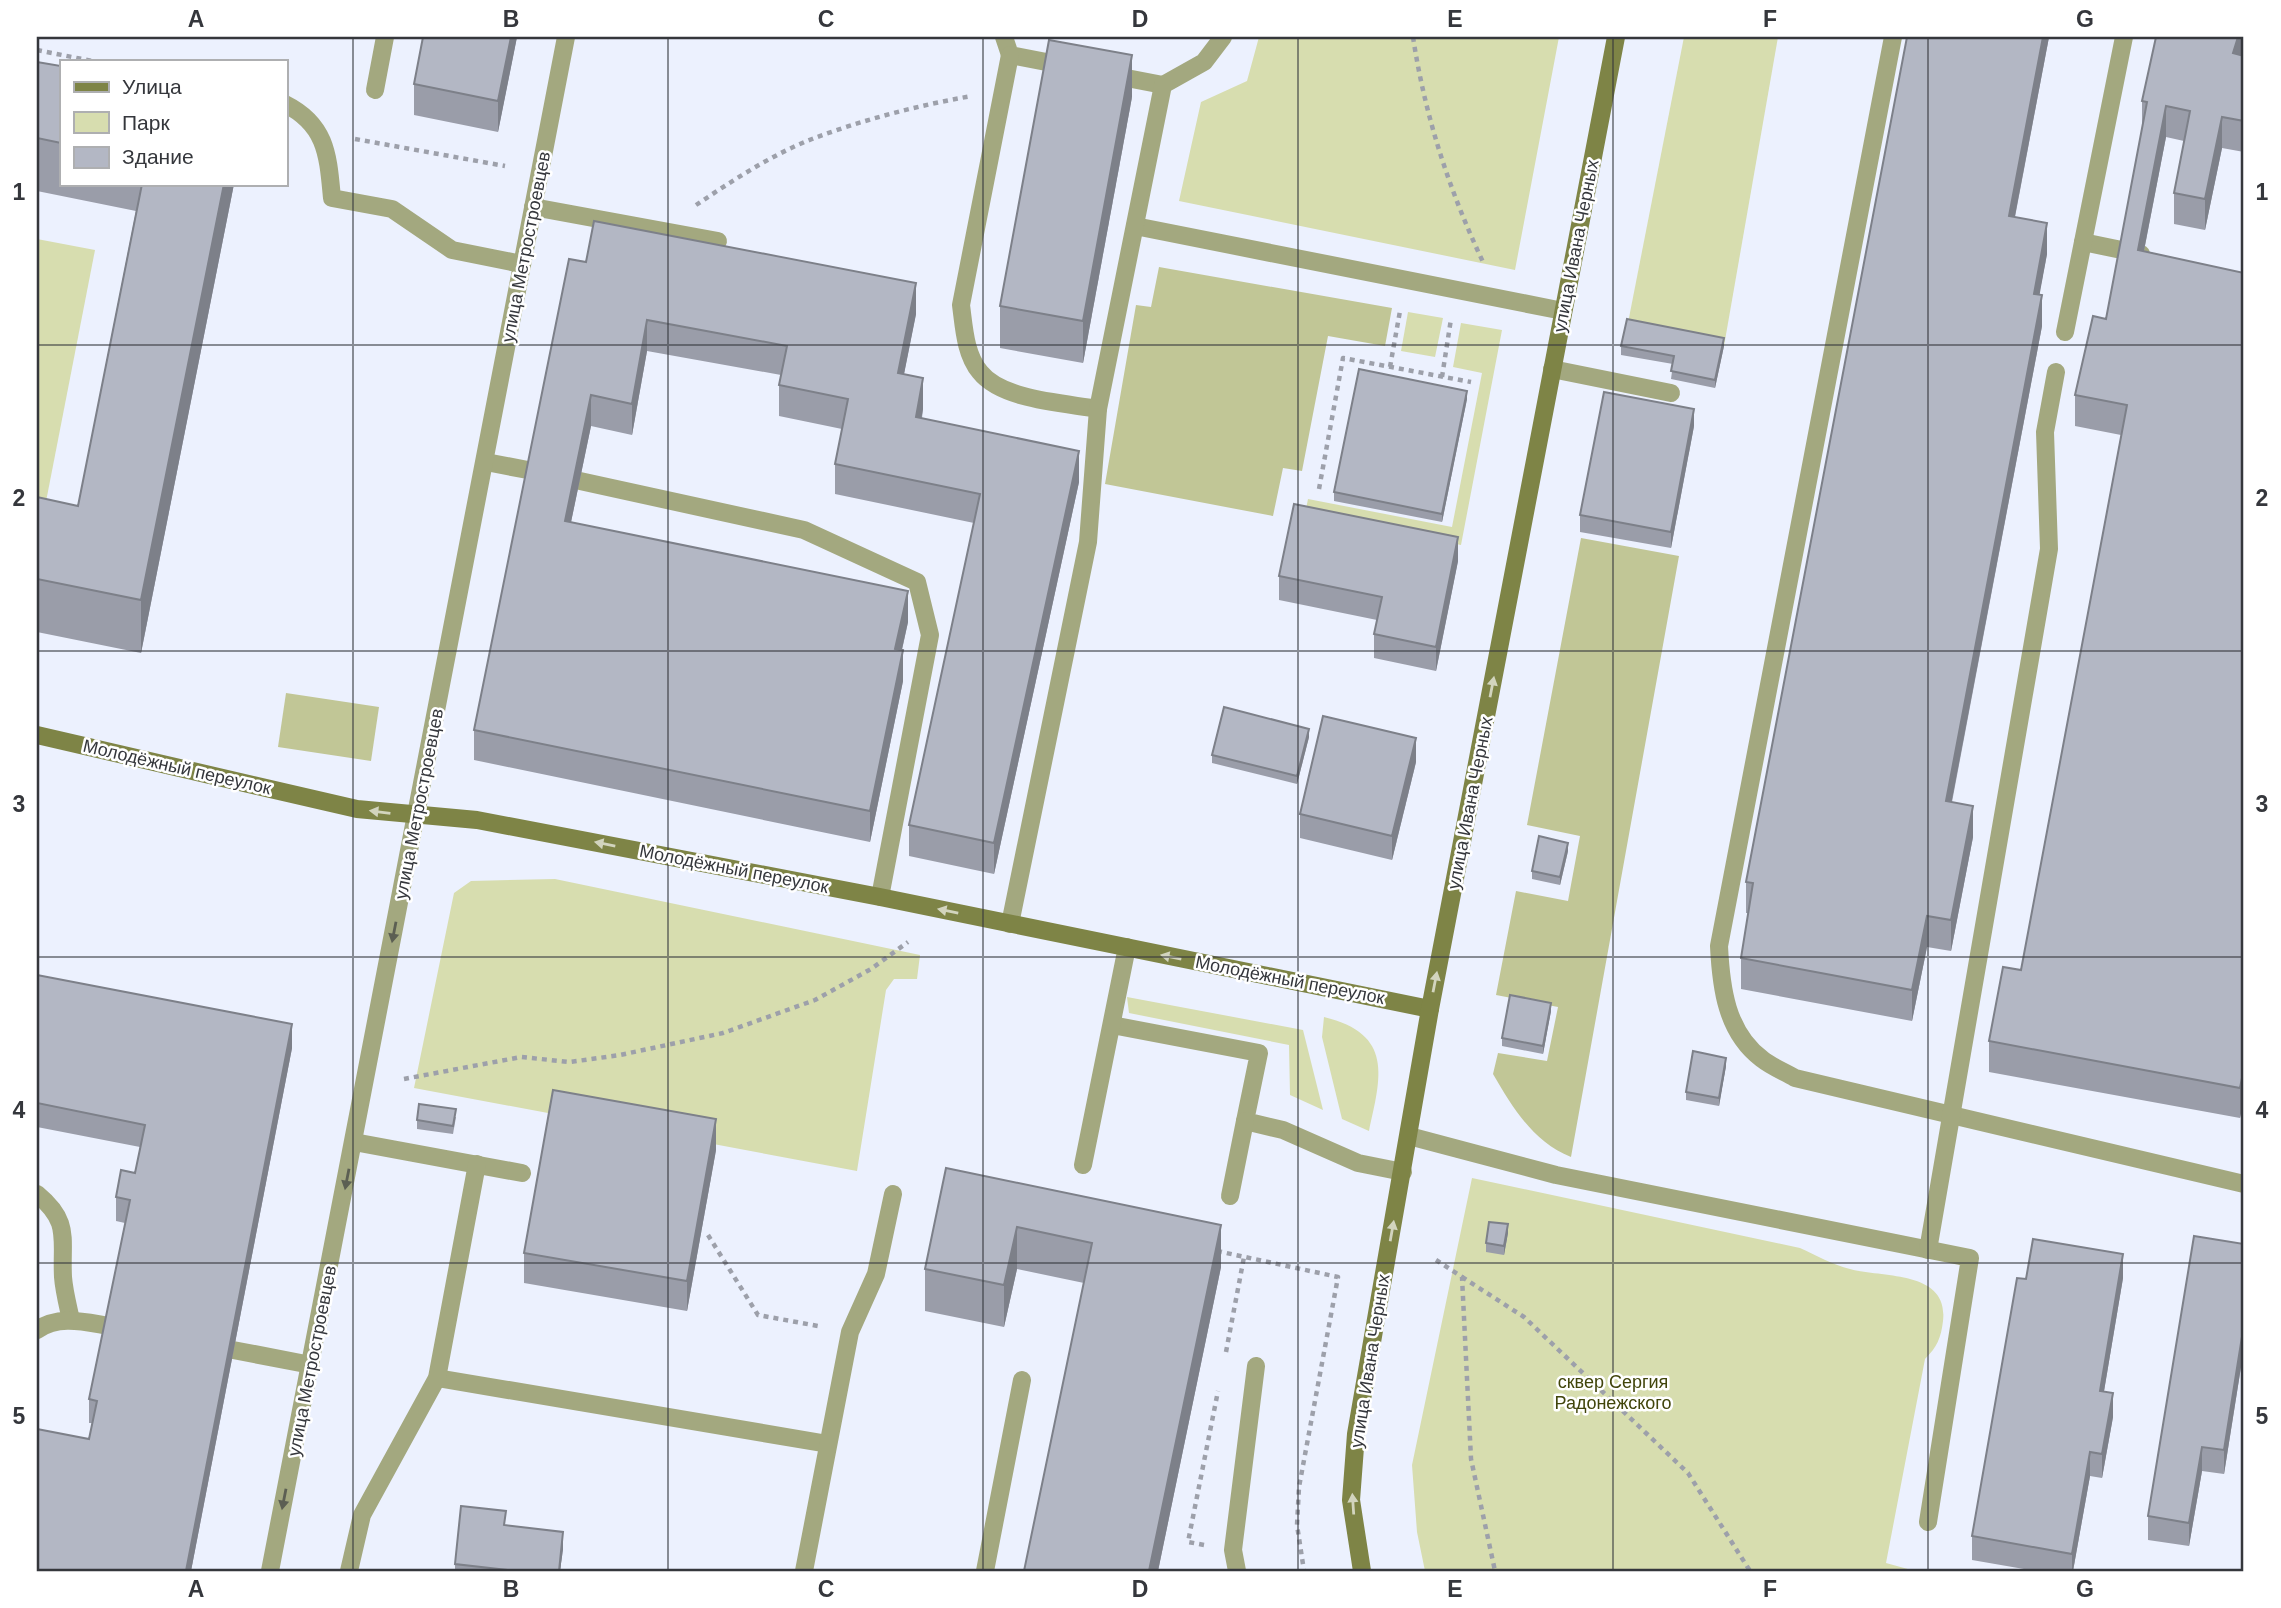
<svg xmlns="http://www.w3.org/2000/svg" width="2281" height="1608" font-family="Helvetica,sans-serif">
	<rect width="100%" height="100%" fill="#ecf1fe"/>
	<g fill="#d7ddaf">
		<polygon points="1259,37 1559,37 1515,270 1179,201 1201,102 1247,81"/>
		<polygon points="1684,37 1778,37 1724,346 1627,328"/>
		<polygon points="37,239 95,250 43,517 37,516"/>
		<polygon points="1408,312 1443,318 1435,357 1401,351"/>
		<polygon points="1461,323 1502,330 1461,545 1305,514 1308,499 1452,527 1482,373 1453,367"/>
		<polygon points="555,879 920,955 917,979 894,979 886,990 857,1171 414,1088 454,893 471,881"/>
		<polygon points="1127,997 1303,1030 1323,1110 1290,1095 1289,1045 1129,1013"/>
		<path d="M1324,1017C1394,1034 1381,1077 1369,1131L1342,1119L1322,1037Z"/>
		<path d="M1472,1178L1800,1248C1816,1255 1833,1265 1850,1269C1883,1278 1949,1270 1943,1321C1941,1338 1937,1347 1925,1359L1886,1563L1915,1571H1425L1417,1532L1412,1465Z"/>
	</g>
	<g fill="#c1c696">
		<polygon points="1159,267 1392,308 1385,346 1328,336 1302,471 1283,468 1273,516 1105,484 1136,305 1151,307"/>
		<path d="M1581,538L1679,556L1571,1157C1533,1142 1513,1108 1493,1074L1498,1053L1547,1061L1558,1007L1496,995L1516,891L1568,901L1580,836L1527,825Z"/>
		<polygon points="286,693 379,707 371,761 278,747"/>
	</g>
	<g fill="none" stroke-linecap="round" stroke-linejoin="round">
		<g stroke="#9da0aa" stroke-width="4.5" stroke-dasharray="5 5" stroke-linecap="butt">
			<path d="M1413,37C1425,116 1449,190 1483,262"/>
			<polyline points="37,50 92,61"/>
			<polyline points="355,139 505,166"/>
			<path d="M696,205C732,181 771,155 812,139C862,120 919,105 972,96"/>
			<polyline points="1390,367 1400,311"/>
			<polyline points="1442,377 1451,319"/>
			<polyline points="1319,489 1343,358 1471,382"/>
			<polyline points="404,1079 521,1057 570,1062 620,1055 723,1033 815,1000 871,969 908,942"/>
			<polyline points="708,1235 758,1315 818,1326"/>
			<polyline points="1217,1251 1338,1277 1299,1487 1297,1525 1304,1571"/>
			<polyline points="1436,1260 1462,1277 1471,1459 1495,1571"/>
			<polyline points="1462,1277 1524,1317 1688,1473 1750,1571"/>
			<polyline points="1226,1352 1244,1257"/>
			<polyline points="1204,1545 1188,1542 1218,1391"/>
		</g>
		<g stroke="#a3a87f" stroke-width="18">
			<polyline points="1004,37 1010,55 1067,66"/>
			<path d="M1893,37L1719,946C1721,987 1726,1032 1762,1059C1772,1067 1785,1072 1795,1078L2244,1184"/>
			<path d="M1010,55L961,305C964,327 965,354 980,372C1002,400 1064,403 1098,409"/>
			<polyline points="1111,75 1163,85"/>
			<polyline points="375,90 385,37"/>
			<path d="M285,104C327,125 328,156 332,198L392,209L452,250L522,264"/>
			<polyline points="533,207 718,241"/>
			<polyline points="1135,226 1563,311"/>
			<polyline points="2083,242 2141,254"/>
			<polyline points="2065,332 2124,37"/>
			<polyline points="1552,369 1671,393"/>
			<polyline points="486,462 533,471"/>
			<polyline points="580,481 804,530 917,582 930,635 880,897"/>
			<polyline points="1010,924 1088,542 1098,409 1163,85 1204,62 1223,37"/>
			<polyline points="1112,1025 1259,1053 1245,1121 1283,1130 1358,1163 1403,1172"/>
			<polyline points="1409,1136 1556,1175 1970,1258 1928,1522"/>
			<polyline points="354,1142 522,1173"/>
			<polyline points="1083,1165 1127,947"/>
			<path d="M37,1194C71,1222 61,1238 63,1277C64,1291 68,1306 71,1320"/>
			<polyline points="1230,1196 1245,1121"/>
			<polyline points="1928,1250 2049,549 2045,432 2056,372"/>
			<path d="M37,1330C59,1315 84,1322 109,1326"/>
			<polyline points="233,1350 311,1365"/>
			<polyline points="437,1378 828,1444"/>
			<polyline points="349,1571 362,1515 437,1378 477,1164"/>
			<polyline points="804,1571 850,1332 876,1274 893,1194"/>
			<polyline points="985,1571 1022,1380"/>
			<polyline points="1237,1571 1233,1550 1256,1366"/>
		</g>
		<polyline stroke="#a3a87f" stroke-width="18" points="270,1571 566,37"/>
		<g stroke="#7e8446" stroke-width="18">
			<polyline points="37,735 357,809 477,820 880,897 1430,1009"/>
			<polyline points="1362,1571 1351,1500 1356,1434 1430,1009 1616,37"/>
		</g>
	</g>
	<g fill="#9a9da9">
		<polygon points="423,37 517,37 498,132 414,115 414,84"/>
		<polygon points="1907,37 2049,37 2015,217 2047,254 2039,295 2042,326 1952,802 1973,837 1951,951 1927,947 1912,1021 1741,989 1741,958 1748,913 1746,913 1746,882"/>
		<polygon points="2244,37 2244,45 2241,55 2244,56 2244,152 2222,148 2205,230 2174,224 2174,193 2184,141 2166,137 2144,251 2244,273 2244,1098 2240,1118 1989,1072 1989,1041 2021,970 2121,435 2075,426 2075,395 2106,319 2142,130 2142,101"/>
		<polygon points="37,62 61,66 61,184 234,184 141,653 37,632 37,497 78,506 136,211 37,191"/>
		<polygon points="1132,97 1083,363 1000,348 1000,306"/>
		<polygon points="569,259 916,314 904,374 923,409 922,418 1079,482 994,874 909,856 909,825 974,523 835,494 835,464 842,429 779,416 779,385 781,375 647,351 632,435 591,426 571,522 908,622 902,650 903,681 870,842 474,760 474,730"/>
		<polygon points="1621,346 1724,346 1715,388 1671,379 1673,364 1621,355"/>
		<polygon points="1467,399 1442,522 1334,501 1334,492"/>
		<polygon points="1694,426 1671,548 1580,532 1580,515"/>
		<polygon points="1458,561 1436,671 1374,658 1374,634 1377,620 1279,600 1279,576"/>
		<polygon points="1309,737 1297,784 1212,763 1212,755"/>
		<polygon points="1416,762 1392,860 1300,838 1300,814"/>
		<polygon points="1568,851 1560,885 1532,879 1532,871"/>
		<polygon points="37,975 292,1048 191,1571 37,1571 89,1439 92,1423 89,1423 89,1399 125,1223 116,1221 116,1197 135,1173 140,1147 37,1127"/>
		<polygon points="1551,1011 1543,1054 1502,1046 1502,1038"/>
		<polygon points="1726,1066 1719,1106 1686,1100 1686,1092"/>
		<polygon points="456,1117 453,1134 417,1129 417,1120"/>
		<polygon points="716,1150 687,1311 524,1283 524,1253"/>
		<polygon points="946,1168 1221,1267 1158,1571 1024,1571 1084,1283 1017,1269 1004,1327 925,1311 925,1269"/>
		<polygon points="1508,1233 1504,1255 1486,1252 1486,1243"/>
		<polygon points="2244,1244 2244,1348 2224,1474 2202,1471 2189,1546 2148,1540 2148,1516"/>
		<polygon points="2123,1278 2104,1391 2113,1417 2102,1478 2090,1476 2073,1571 2036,1571 1972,1560 1972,1536 2026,1279"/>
		<polygon points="506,1526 563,1549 560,1571 455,1571 455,1564"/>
	</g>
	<g fill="#7d8089">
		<polygon points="511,37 517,37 498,132 498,101"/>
		<polygon points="2043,37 2049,37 2009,247 2009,216"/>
		<polygon points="2238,37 2244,37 2244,45 2233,84 2233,53"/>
		<polygon points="1132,55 1132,97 1083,363 1083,321"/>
		<polygon points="2166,106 2166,137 2138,281 2138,250"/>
		<polygon points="2222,117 2222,148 2205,230 2205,199"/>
		<polygon points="224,184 234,184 141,653 141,600"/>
		<polygon points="2047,223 2047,254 2034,325 2034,294"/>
		<polygon points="916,283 916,314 898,404 898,373"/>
		<polygon points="2042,295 2042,326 1946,831 1946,801"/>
		<polygon points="647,320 647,351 632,435 632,404"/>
		<polygon points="1724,338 1724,346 1715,388 1715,380"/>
		<polygon points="923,378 923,409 916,448 916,417"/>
		<polygon points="1467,391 1467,399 1442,522 1442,514"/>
		<polygon points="591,395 591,426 565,551 565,521"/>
		<polygon points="1694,409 1694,426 1671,548 1671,532"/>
		<polygon points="1079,451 1079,482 994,874 994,843"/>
		<polygon points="1458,537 1458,561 1436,671 1436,647"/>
		<polygon points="908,591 908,622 895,680 895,649"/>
		<polygon points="903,650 903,681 870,842 870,811"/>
		<polygon points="1309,729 1309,737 1297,784 1297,776"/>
		<polygon points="1416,738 1416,762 1392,860 1392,836"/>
		<polygon points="1973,806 1973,837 1951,951 1951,920"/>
		<polygon points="1568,843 1568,851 1560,885 1560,877"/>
		<polygon points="1927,916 1927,947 1912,1021 1912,990"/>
		<polygon points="1551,1003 1551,1011 1543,1054 1543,1046"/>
		<polygon points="292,1024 292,1048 191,1571 186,1571"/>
		<polygon points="1726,1058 1726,1066 1719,1106 1719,1098"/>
		<polygon points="2244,1068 2244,1098 2240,1118 2240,1088"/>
		<polygon points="716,1119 716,1150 687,1311 687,1281"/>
		<polygon points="1508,1224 1508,1233 1504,1255 1504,1246"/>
		<polygon points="1221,1225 1221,1267 1158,1571 1149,1571"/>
		<polygon points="1017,1227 1017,1269 1004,1327 1004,1285"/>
		<polygon points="2123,1254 2123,1278 2100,1415 2100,1391"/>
		<polygon points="2244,1324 2244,1348 2224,1474 2224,1450"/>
		<polygon points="2113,1393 2113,1417 2102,1478 2102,1454"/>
		<polygon points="2202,1447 2202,1471 2189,1546 2189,1523"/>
		<polygon points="2090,1452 2090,1476 2073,1571 2072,1571 2072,1554"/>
		<polygon points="563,1532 563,1549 560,1571 559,1571"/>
	</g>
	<g fill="#b3b7c4" stroke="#7d8089" stroke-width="2">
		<polygon points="423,37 511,37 498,101 414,84"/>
		<polygon points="1907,37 2043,37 2009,216 2047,223 2034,294 2042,295 1946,801 1973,806 1951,920 1927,916 1912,990 1741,958 1753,883 1746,882"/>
		<polygon points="2156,37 2238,37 2233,53 2244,56 2244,121 2222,117 2205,199 2174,193 2190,111 2166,106 2138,250 2244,273 2244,1068 2240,1088 1989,1041 2003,967 2021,970 2127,405 2075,395 2093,316 2106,319 2147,102 2142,101"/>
		<polygon points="1049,40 1132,55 1083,321 1000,306"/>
		<polygon points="37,62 61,66 61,143 37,138"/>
		<polygon points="142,184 224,184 141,600 37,579 37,497 78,506"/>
		<polygon points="594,221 916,283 898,373 923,378 916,417 1079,451 994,843 909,825 980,494 835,464 848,399 779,385 787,346 647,320 632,404 591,395 565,521 908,591 895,649 903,650 870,811 474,730 569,259 586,262"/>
		<polygon points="1627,319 1724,338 1715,380 1671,371 1674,356 1621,346"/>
		<polygon points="1359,369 1467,391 1442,514 1334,492"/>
		<polygon points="1604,392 1694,409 1671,532 1580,515"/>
		<polygon points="1294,504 1458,537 1436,647 1374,634 1382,597 1279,576"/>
		<polygon points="1224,707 1309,729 1297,776 1212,755"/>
		<polygon points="1323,716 1416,738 1392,836 1300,814"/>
		<polygon points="1539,836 1568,843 1560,877 1532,871"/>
		<polygon points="37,975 292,1024 186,1571 37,1571 37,1429 89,1439 97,1401 89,1399 130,1200 116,1197 121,1170 135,1173 145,1125 37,1103"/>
		<polygon points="1510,995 1551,1003 1543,1046 1502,1038"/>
		<polygon points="1693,1051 1726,1058 1719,1098 1686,1092"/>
		<polygon points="553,1090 716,1119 687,1281 524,1253"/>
		<polygon points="419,1104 456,1109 453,1126 417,1120"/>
		<polygon points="946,1168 1221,1225 1149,1571 1024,1571 1092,1243 1017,1227 1004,1285 925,1269"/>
		<polygon points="1489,1222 1508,1224 1504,1246 1486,1243"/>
		<polygon points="2194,1236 2244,1244 2244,1324 2224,1450 2202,1447 2189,1523 2148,1516"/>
		<polygon points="2033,1239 2123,1254 2100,1391 2113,1393 2102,1454 2090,1452 2072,1554 1972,1536 2017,1278 2026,1279"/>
		<polygon points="461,1506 506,1511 504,1525 563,1532 559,1571 516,1571 455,1564"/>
	</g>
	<defs><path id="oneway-solid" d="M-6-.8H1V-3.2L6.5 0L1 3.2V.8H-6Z" transform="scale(1.75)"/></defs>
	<g fill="#d2d4be">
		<use href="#oneway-solid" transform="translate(1492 687) rotate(-79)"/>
		<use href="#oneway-solid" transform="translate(380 812) rotate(-173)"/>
		<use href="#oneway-solid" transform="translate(605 844) rotate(-169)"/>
		<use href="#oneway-solid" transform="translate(948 911) rotate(-168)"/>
		<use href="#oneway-solid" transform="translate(1171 957) rotate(-169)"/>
		<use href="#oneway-solid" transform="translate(1435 982) rotate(-79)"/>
		<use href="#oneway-solid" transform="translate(1392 1231) rotate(-80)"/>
		<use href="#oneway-solid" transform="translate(1353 1504) rotate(-94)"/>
	</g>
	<g fill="#5c5f53">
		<use href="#oneway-solid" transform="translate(394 932) rotate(101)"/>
		<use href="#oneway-solid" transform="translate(347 1179) rotate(101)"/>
		<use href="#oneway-solid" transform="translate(284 1499) rotate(101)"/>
	</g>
	<path fill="none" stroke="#35373c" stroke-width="2" stroke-opacity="0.55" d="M353,37V1571M668,37V1571M983,37V1571M1298,37V1571M1613,37V1571M1928,37V1571M37,345H2244M37,651H2244M37,957H2244M37,1263H2244"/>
	<g text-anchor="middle" stroke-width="5" stroke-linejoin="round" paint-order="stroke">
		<g font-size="18" fill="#35373c" stroke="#fff">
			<text transform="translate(1576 246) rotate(-79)" y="6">улица Ивана Черных</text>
			<text transform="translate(526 247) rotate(-79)" y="6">улица Метростроевцев</text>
			<text transform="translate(177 767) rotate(13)" y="6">Молодёжный переулок</text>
			<text transform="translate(1470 803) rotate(-79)" y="6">улица Ивана Черных</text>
			<text transform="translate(419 804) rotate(-79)" y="6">улица Метростроевцев</text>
			<text transform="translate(734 869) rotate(11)" y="6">Молодёжный переулок</text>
			<text transform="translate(1290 980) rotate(11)" y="6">Молодёжный переулок</text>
			<text transform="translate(312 1361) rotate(-79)" y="6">улица Метростроевцев</text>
			<text transform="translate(1370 1361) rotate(-81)" y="6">улица Ивана Черных</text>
		</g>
		<g font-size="18" fill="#41450b" stroke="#fff">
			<text x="1613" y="1388">сквер Сергия<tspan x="1613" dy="21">Радонежского</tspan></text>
		</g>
	</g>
	<rect width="2281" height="1608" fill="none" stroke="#ffffff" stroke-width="77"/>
	<rect x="60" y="60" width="228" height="126" fill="#ffffff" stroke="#aeafb1" stroke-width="2"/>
	<rect x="74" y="82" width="35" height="10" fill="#7e8446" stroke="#aeafb1" stroke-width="2"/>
	<text x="122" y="94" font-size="21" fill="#35373c">Улица</text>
	<rect x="74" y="112" width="35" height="21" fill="#d7ddaf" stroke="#aeafb1" stroke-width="2"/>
	<text x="122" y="130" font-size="21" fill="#35373c">Парк</text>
	<rect x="74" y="147" width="35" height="21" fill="#b3b7c4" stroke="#aeafb1" stroke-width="2"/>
	<text x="122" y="164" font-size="21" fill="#35373c">Здание</text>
	<rect x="38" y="38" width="2204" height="1532" fill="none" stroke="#35373c" stroke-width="2.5"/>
	<g font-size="23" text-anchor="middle" font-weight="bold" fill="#35373c">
		<text x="196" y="27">A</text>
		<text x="511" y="27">B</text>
		<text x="826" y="27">C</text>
		<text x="1140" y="27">D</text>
		<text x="1455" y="27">E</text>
		<text x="1770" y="27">F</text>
		<text x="2085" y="27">G</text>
		<text x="19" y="200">1</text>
		<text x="2262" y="200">1</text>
		<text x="19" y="506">2</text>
		<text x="2262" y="506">2</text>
		<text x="19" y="812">3</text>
		<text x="2262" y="812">3</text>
		<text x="19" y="1118">4</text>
		<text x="2262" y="1118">4</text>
		<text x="19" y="1424">5</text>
		<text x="2262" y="1424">5</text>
		<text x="196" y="1597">A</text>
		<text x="511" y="1597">B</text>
		<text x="826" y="1597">C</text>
		<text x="1140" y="1597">D</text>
		<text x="1455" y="1597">E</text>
		<text x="1770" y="1597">F</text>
		<text x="2085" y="1597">G</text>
	</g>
</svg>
